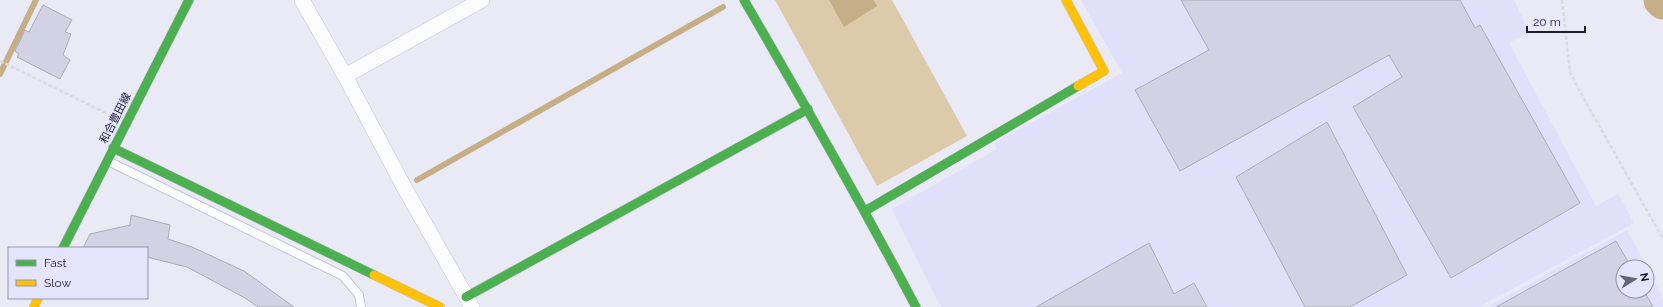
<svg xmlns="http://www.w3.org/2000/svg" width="1663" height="307" font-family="Raleway,'Noto Sans JP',sans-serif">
	<rect width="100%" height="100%" fill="#eaeaf7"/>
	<g fill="#e0e0fb">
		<polygon points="1081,0 1514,0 1529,32 1509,43 1596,206 1618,194 1634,223 1479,307 941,307 892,209 997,149 994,143 1122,73"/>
		<polygon points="1627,230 1647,267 1623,267 1623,291 1647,291 1647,268 1663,298 1663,307 1487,307"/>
	</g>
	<polygon fill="#dccaab" points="775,0 892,0 967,136 877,186"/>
	<polygon fill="#c6af86" points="829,0 874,0 877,6 844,27"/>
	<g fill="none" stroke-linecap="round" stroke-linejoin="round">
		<g stroke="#c6af86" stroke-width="6">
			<polyline points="0,74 36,0"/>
			<polyline points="417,180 723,7"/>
		</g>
		<polyline stroke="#c6af86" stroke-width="35" points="1661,0 1663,2"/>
	</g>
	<g fill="#d2d2e5" stroke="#acacb7">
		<polygon points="1181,0 1460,0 1475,28 1480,25 1580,203 1451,278 1353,107 1402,77 1389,55 1180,171 1135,90 1209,50"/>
		<polygon points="43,5 72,20 65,32 71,34 63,55 70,60 60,79 17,57 19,54 15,51 25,30 29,32"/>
		<polygon points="1327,122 1407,275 1350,307 1305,307 1236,177"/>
		<polygon points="131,215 170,225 168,239 192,247 244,271 294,307 258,307 245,298 187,267 147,257 147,248 83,248 90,234 130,225"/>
		<polygon points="1616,241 1631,267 1623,267 1623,291 1644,291 1653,307 1496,307"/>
		<polygon points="1149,243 1174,294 1194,283 1207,307 1036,307"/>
	</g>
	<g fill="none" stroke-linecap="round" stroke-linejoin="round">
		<g stroke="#c6c6d2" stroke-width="10">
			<polyline id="lane" points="108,161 343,276 359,295 361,307"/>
		</g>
		<g stroke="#c6c6d2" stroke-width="16">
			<g id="street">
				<polyline points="302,0 345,76 404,187 472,307"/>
				<polyline points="345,76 482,0"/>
			</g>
		</g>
		<g stroke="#c6c6d2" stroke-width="10">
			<g id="fast">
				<path d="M744,0C803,101 861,203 916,307"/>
				<polyline points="113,148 374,275"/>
				<polyline points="865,211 1078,86"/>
				<polyline points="63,248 189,0"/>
				<polyline points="466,297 808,109"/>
			</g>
		</g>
		<g stroke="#c6c6d2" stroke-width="10">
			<g id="slow">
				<polyline points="1066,0 1104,71 1078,86"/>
				<polyline points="374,275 440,307"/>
				<polyline points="34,307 38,298"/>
			</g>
		</g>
		<g stroke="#dcdcdf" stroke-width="2.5" stroke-dasharray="4 2" stroke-linecap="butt">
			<polyline points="1562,0 1570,72 1579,90 1663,239"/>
			<polyline points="0,61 108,114"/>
		</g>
		<use href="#lane" stroke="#fcfcfe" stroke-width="8"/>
		<use href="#street" stroke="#fcfcfe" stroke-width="15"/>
		<use href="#fast" stroke="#4caf50" stroke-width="9"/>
		<use href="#slow" stroke="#ffc107" stroke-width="9"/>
	</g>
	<g text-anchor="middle" stroke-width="3" stroke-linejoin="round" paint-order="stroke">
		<g font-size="11" fill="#1e1e29" stroke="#e4e4fd">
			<text transform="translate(115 118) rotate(-63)" y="4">和合豊田線</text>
		</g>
	</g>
	<rect x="8" y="247" width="140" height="52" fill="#e4e4fd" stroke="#9595a8"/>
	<rect x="16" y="260" width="20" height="6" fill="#4caf50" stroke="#9595a8"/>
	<text x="44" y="267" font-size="12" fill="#1e1e29">Fast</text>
	<rect x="16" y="280" width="20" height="6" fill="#ffc107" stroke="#9595a8"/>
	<text x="44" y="287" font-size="12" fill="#1e1e29">Slow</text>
	<g transform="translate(1635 279) rotate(79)"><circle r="19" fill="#e4e4fd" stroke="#9595a8"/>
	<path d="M0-3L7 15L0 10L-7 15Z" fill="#656571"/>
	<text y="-6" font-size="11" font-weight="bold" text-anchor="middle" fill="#1e1e29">N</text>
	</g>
	<path d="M1527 26v6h58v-6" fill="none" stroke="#1e1e29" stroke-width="2"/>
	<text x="1533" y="26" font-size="12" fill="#1e1e29" stroke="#e4e4fd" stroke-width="3" paint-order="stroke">20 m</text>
</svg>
